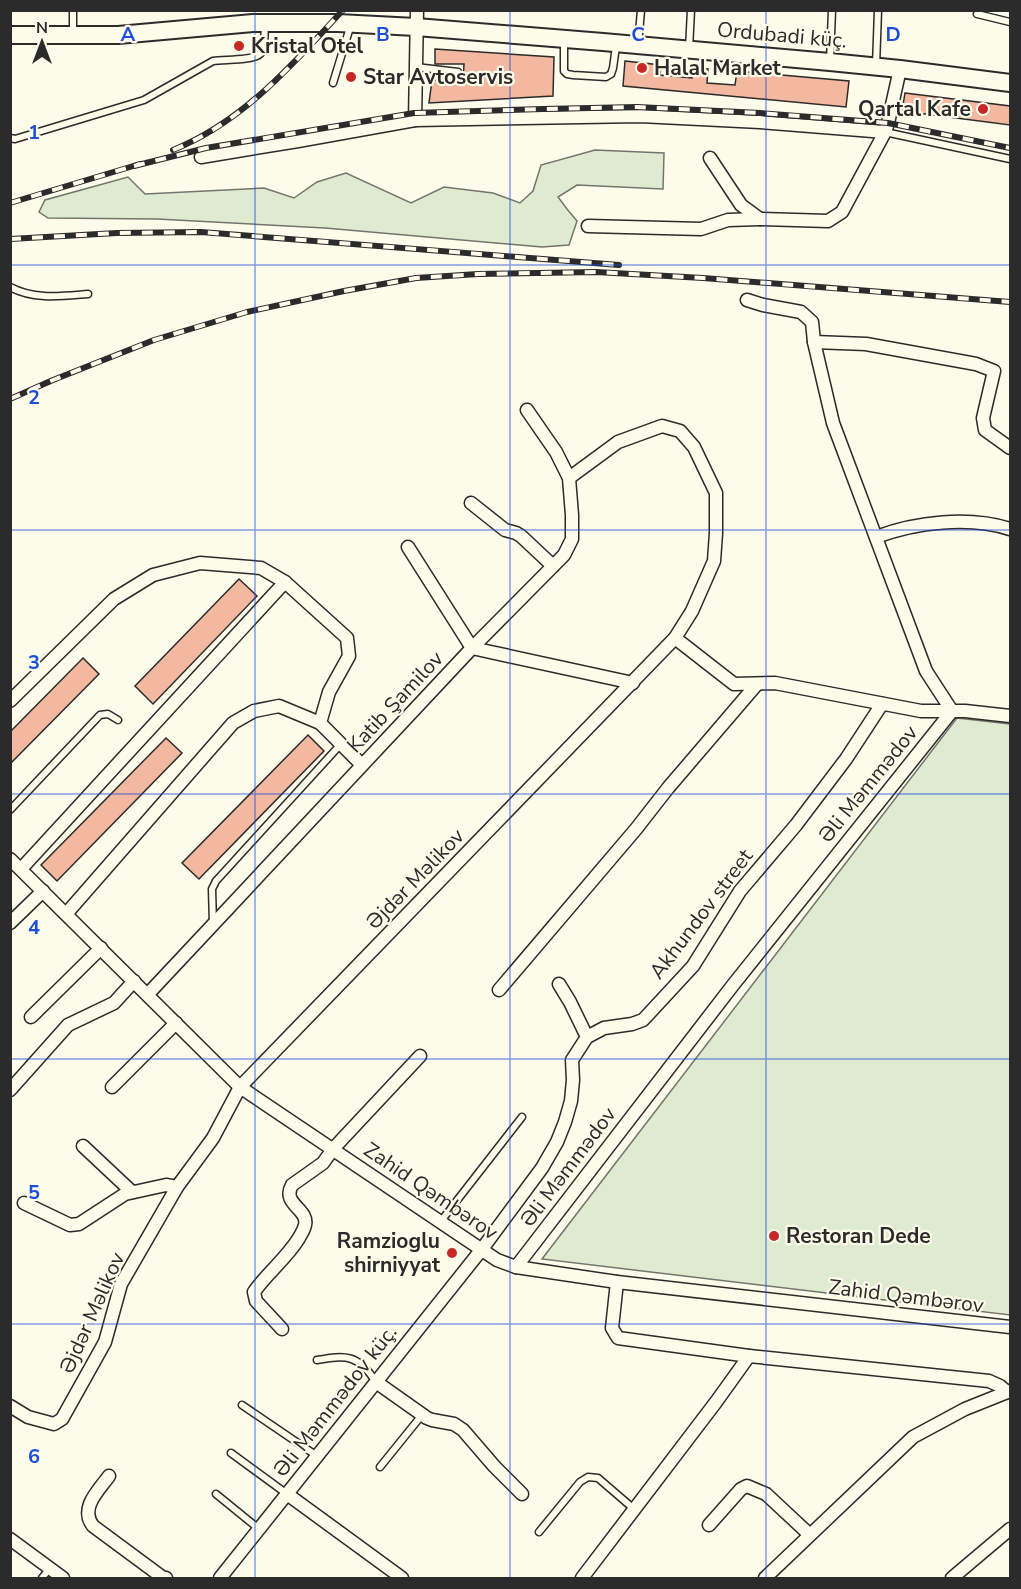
<svg xmlns="http://www.w3.org/2000/svg" width="1021" height="1589" font-family="'Nunito Sans',sans-serif">
	<rect width="100%" height="100%" fill="#fdfbea"/>
	<g fill="#deebd1" stroke="#74746e" stroke-width="1.5">
		<polygon points="595,150 664,153 663,189 577,185 558,197 567,209 577,221 569,245 542,247 325,228 157,219 48,218 39,212 45,200 128,177 145,194 264,188 294,198 317,182 346,173 411,203 444,187 493,193 520,203 533,191 541,165"/>
		<polygon points="957,718 1010,724 1010,1315 542,1259"/>
	</g>
	<g fill="#f2b8a0" stroke="#2b2b2b" stroke-width="1.5">
		<polygon points="435,49 554,57 553,96 429,103 432,80 463,81 464,64 435,64"/>
		<polygon points="625,61 661,65 660,75 692,78 693,67 708,69 707,83 735,85 737,71 849,81 846,107 623,86"/>
		<polygon points="905,93 1010,106 1010,125 902,111"/>
		<polygon points="239,579 257,596 153,704 135,686"/>
		<polygon points="83,658 99,674 10,764 10,732"/>
		<polygon points="308,735 324,751 199,879 182,863"/>
		<polygon points="166,738 182,753 57,881 41,865"/>
	</g>
	<g fill="none" stroke-linecap="round" stroke-linejoin="round">
		<g stroke="#2b2b2b" stroke-width="9">
			<g id="lane">
				<polyline points="73,10 73,35"/>
				<polyline points="977,14 1010,22"/>
				<polyline points="564,39 564,71 567,74 573,75 606,77 611,74 613,68 616,46"/>
				<polyline points="638,45 641,10"/>
				<polyline points="689,49 691,10"/>
				<polyline points="830,61 832,10"/>
				<polyline points="876,66 878,10"/>
				<polyline points="416,67 458,72"/>
				<polyline points="333,83 351,24"/>
				<polyline points="885,132 1010,159"/>
				<path d="M10,138L15,139L144,100L213,61C224,59 255,61 261,53C266,45 264,33 265,24"/>
				<path d="M10,287C34,300 62,296 88,294"/>
				<polyline points="10,810 100,715 108,714 118,720"/>
				<polyline points="213,924 212,889 216,881 341,744"/>
				<polyline points="441,1221 522,1117"/>
				<path d="M317,1360C346,1355 358,1354 376,1382"/>
				<polyline points="242,1405 317,1456"/>
				<polyline points="231,1453 287,1494"/>
				<polyline points="380,1467 422,1415"/>
				<polyline points="216,1494 259,1529"/>
				<polyline points="539,1532 580,1482 588,1477 598,1478 634,1509"/>
				<polyline points="42,1578 50,1568"/>
			</g>
		</g>
		<g stroke="#2b2b2b" stroke-width="15">
			<g id="street">
				<polyline points="415,120 417,10"/>
				<polyline points="201,157 298,141 415,120 640,116 760,122 885,132"/>
				<polyline points="710,158 741,205 760,219"/>
				<polyline points="588,226 701,229 728,220 760,219 828,221 842,212 885,132 888,123 900,69"/>
				<polyline points="814,342 866,344 976,364 994,371 983,418 985,430 1010,448"/>
				<polyline points="471,503 505,530 516,533 521,536 553,566"/>
				<path d="M876,537C916,522 969,516 1010,529"/>
				<polyline points="408,547 472,648 633,683"/>
				<polyline points="675,638 734,684 775,683 921,711 965,711 1010,716"/>
				<polyline points="10,701 114,599 153,575 200,563 261,568 285,582 347,638 349,656 329,692 320,723 362,765"/>
				<polyline points="10,859 240,1087 497,1260 516,1267 617,1282 1010,1327"/>
				<polyline points="21,869 285,582"/>
				<polyline points="66,914 233,723 254,711 279,706 320,723"/>
				<polyline points="10,923 43,891"/>
				<polyline points="559,984 570,1002 587,1037"/>
				<polyline points="499,990 636,829 668,788 757,684"/>
				<polyline points="148,994 472,648 564,555 572,539 572,515 569,478 556,452 527,410"/>
				<polyline points="31,1017 101,948"/>
				<polyline points="112,1087 176,1023"/>
				<polyline points="10,1090 68,1025 114,1003 134,981"/>
				<polyline points="83,1146 132,1192"/>
				<polyline points="24,1203 70,1225 79,1224 125,1194 166,1185 177,1187"/>
				<polyline points="516,1267 733,985 952,711 926,671 833,423 814,342 812,322 801,312 763,305 747,300"/>
				<polyline points="617,1282 612,1328 618,1338 749,1356 989,1381 1000,1386 1007,1392"/>
				<path d="M282,1329L256,1301L254,1292C267,1273 286,1259 299,1238C301,1234 304,1230 305,1225C309,1209 281,1204 292,1185L323,1163L333,1149L420,1056"/>
				<polyline points="376,1382 427,1418 432,1420 454,1424 463,1430 494,1466 522,1494"/>
				<polyline points="10,1406 28,1417 54,1424 62,1419 105,1342 121,1284 177,1187 213,1138 240,1087 675,638 692,611 714,561 716,533 716,493 694,447 680,431 662,426 618,442 569,478"/>
				<path d="M109,1476C99,1490 79,1508 93,1526L162,1577L166,1578"/>
				<polyline points="287,1494 402,1578"/>
				<polyline points="709,1525 741,1489 747,1486 766,1494 810,1535"/>
				<polyline points="10,1539 63,1578"/>
				<polyline points="220,1578 482,1249 542,1168 557,1142 565,1122 571,1101 573,1080 572,1060 587,1037 604,1028 632,1024 643,1020 693,966 740,891 796,825 846,759 882,704"/>
				<polyline points="582,1578 716,1402 749,1356"/>
				<polyline points="765,1578 913,1437 965,1409 1010,1391"/>
				<polyline points="952,1578 1010,1529"/>
			</g>
		</g>
		<g stroke="#2b2b2b" stroke-width="20">
			<polyline id="secondary" points="10,35 118,35 253,23 338,23 416,27 603,42 830,62 900,69 1010,83"/>
		</g>
		<use href="#lane" stroke="#fdfbea" stroke-width="6"/>
		<use href="#street" stroke="#fdfbea" stroke-width="12"/>
		<use href="#secondary" stroke="#fdfbea" stroke-width="16"/>
		<g stroke="#2b2b2b" stroke-width="6">
			<g id="rail">
				<path d="M173,150C243,122 293,64 343,10"/>
				<polyline points="134,166 206,148 414,113 543,109 637,107 760,113 888,123 1010,148"/>
				<polyline points="10,203 140,164"/>
				<polyline points="10,239 117,233 201,232 619,265"/>
				<polyline points="10,399 53,380 154,340 247,312 344,291 416,278 478,274 596,272 703,278 1010,302"/>
			</g>
		</g>
		<use href="#rail" stroke="#fdfbea" stroke-width="4" stroke-dasharray="11" stroke-linecap="butt"/>
	</g>
	<path fill="none" stroke="#1d4ed8" stroke-width="1.5" stroke-opacity="0.55" d="M255,10V1578M510,10V1578M766,10V1578M10,265H1010M10,530H1010M10,794H1010M10,1059H1010M10,1324H1010"/>
	<g fill="#c62828" stroke="#fdfbea" stroke-width="2">
		<circle cx="239" cy="46" r="6"/>
		<circle cx="642" cy="68" r="6"/>
		<circle cx="351" cy="77" r="6"/>
		<circle cx="983" cy="109" r="6"/>
		<circle cx="774" cy="1236" r="6"/>
		<circle cx="452" cy="1253" r="6"/>
	</g>
	<g text-anchor="middle" stroke-width="4.5" stroke-linejoin="round" paint-order="stroke">
		<g font-size="21" fill="#2b2b2b" stroke="#fdfbea">
			<text transform="translate(782 35) rotate(5)" y="7">Ordubadi küç.</text>
			<text transform="translate(395 702) rotate(-47)" y="7">Katib Şamilov</text>
			<text transform="translate(868 784) rotate(-51)" y="7">Əli Məmmədov</text>
			<text transform="translate(415 879) rotate(-46)" y="7">Əjdər Məlikov</text>
			<text transform="translate(701 914) rotate(-53)" y="7">Akhundov street</text>
			<text transform="translate(568 1167) rotate(-53)" y="7">Əli Məmmədov</text>
			<text transform="translate(431 1191) rotate(34)" y="7">Zahid Qəmbərov</text>
			<text transform="translate(906 1296) rotate(7)" y="7">Zahid Qəmbərov</text>
			<text transform="translate(92 1313) rotate(-66)" y="7">Əjdər Məlikov</text>
			<text transform="translate(335 1401) rotate(-52)" y="7">Əli Məmmədov küç.</text>
		</g>
		<g font-size="21" font-weight="bold" fill="#2b2b2b" stroke="#fdfbea" text-anchor="start">
			<text x="251" y="53">Kristal Otel</text>
			<text x="654" y="75">Halal Market</text>
			<text x="363" y="84">Star Avtoservis</text>
			<text x="971" y="116" text-anchor="end">Qartal Kafe</text>
			<text x="786" y="1243">Restoran Dede</text>
			<text x="440" y="1248" text-anchor="end">Ramzioglu<tspan x="440" dy="24">shirniyyat</tspan></text>
		</g>
	</g>
	<g font-size="20" text-anchor="middle" font-weight="bold" fill="#1d4ed8" stroke="#fdfbea" stroke-width="4.5" stroke-linejoin="round" paint-order="stroke">
		<text x="128" y="41">A</text>
		<text x="383" y="41">B</text>
		<text x="638" y="41">C</text>
		<text x="893" y="41">D</text>
		<text x="34" y="139">1</text>
		<text x="34" y="404">2</text>
		<text x="34" y="669">3</text>
		<text x="34" y="934">4</text>
		<text x="34" y="1199">5</text>
		<text x="34" y="1463">6</text>
	</g>
	<rect width="1021" height="1589" fill="none" stroke="#2b2b2b" stroke-width="24"/>
	<g transform="translate(42 42)" stroke="#fdfbea" stroke-width="4.5" paint-order="stroke">
	<path d="M0-4.5L10 22L0 15L-10 22Z" fill="#2b2b2b"/>
	<text y="-9" font-size="16" font-weight="bold" text-anchor="middle" fill="#2b2b2b">N</text>
	</g>
</svg>
